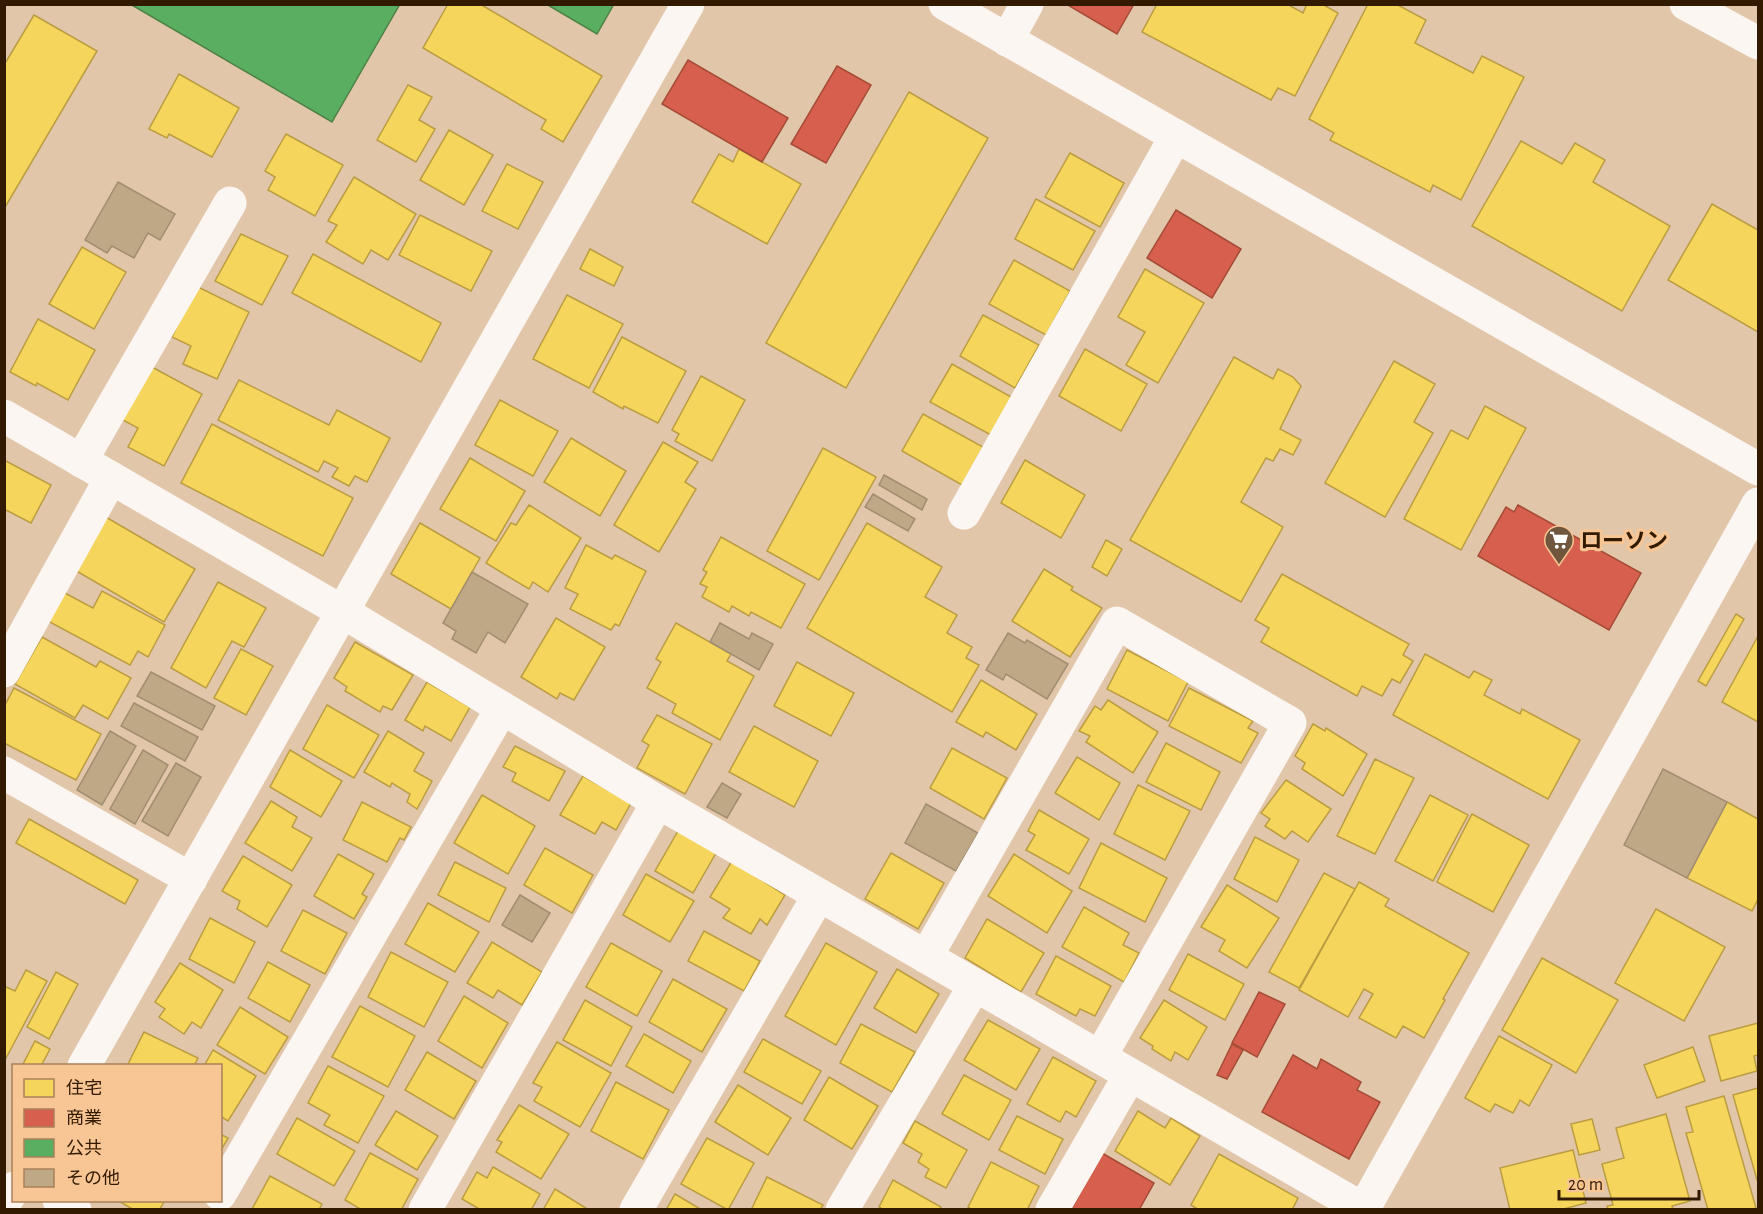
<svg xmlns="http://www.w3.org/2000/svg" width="1763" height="1214" font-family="'Alegreya Sans','Noto Sans JP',sans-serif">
	<rect width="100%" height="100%" fill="#e2c6aa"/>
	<g fill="#f6d55c" stroke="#bb9d41" stroke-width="1.5">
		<polygon points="448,4 480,4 602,76 563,142 541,129 546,120 423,48"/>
		<polygon points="1157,4 1287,4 1303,13 1307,4 1322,4 1338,13 1295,96 1278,88 1271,100 1142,32"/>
		<polygon points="1368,4 1396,4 1426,20 1415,43 1473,73 1482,56 1524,77 1461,200 1433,185 1430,192 1330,140 1334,133 1309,119"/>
		<polygon points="34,15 97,51 4,209 4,65"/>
		<polygon points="179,74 239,108 212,157 169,134 167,138 149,129"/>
		<polygon points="408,85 432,97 419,120 435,129 416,162 377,140"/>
		<polygon points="909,92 988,138 846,388 766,343"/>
		<polygon points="449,130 493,155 464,205 420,180"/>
		<polygon points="286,134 343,165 315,216 268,190 275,177 265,171"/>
		<polygon points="1521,141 1562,164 1575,143 1605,160 1593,182 1670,226 1622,311 1472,226"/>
		<polygon points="739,149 801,184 767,244 692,202 719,154 733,162"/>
		<polygon points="1070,153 1124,183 1100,227 1045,197"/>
		<polygon points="507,164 543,182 518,229 482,211"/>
		<polygon points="354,177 416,214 388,260 371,250 363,264 326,242 337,225 328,221"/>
		<polygon points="1036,199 1095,231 1073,270 1015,239"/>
		<polygon points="1712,204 1758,230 1758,332 1668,280"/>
		<polygon points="420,215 492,251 471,291 399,255"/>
		<polygon points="241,234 288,256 262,305 215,281"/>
		<polygon points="82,247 126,272 94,329 49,304"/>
		<polygon points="590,249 623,267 614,286 580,269"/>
		<polygon points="313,254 441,323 421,362 292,293"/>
		<polygon points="1014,260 1070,291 1046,335 989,304"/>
		<polygon points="1145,269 1204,303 1158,383 1126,365 1145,332 1118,317"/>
		<polygon points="196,286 249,312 217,379 183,364 191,346 172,337"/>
		<polygon points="567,295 623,324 589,388 533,359"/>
		<polygon points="983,315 1039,345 1015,388 960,356"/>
		<polygon points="38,319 95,350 68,400 37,383 36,386 10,372"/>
		<polygon points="622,337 686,371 658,423 624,406 623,409 593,392"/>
		<polygon points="1085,349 1147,384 1121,431 1059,396"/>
		<polygon points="1234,357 1273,379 1278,369 1293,377 1301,386 1280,429 1301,440 1293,455 1280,449 1273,461 1266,458 1241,502 1283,527 1241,602 1130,540"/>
		<polygon points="1394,361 1435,384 1414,422 1433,433 1385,517 1325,483"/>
		<polygon points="952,364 1013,398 991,435 930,402"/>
		<polygon points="150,366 202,394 164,466 128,447 138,428 121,419"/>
		<polygon points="701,376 745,400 712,461 675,441 679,434 672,430"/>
		<polygon points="239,380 329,425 337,410 390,438 367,482 355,476 349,486 332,477 338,468 324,461 318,472 218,420"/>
		<polygon points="500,400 558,431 533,476 475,445"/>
		<polygon points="1485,406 1526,428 1461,550 1404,519 1451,430 1468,439"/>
		<polygon points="923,414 983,447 962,485 902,451"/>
		<polygon points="212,424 353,498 323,556 181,483"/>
		<polygon points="571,438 626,471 600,516 544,482"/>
		<polygon points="663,442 698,462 685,482 696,489 659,552 614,525"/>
		<polygon points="823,448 876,477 819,580 767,551"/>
		<polygon points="470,458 525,491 496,541 440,509"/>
		<polygon points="4,460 51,485 31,523 4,509"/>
		<polygon points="1025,460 1085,495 1061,538 1001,503"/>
		<polygon points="529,505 581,538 548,592 533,582 529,589 486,563 511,523 516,525"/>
		<polygon points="104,516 195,569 164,622 73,569"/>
		<polygon points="420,523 480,558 451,609 391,574"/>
		<polygon points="867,523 942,567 925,597 957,615 947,633 972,647 966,658 979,665 952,712 807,628"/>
		<polygon points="721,537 805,584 781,628 751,612 749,616 732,606 729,612 702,597 707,587 700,584 707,572 703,570"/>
		<polygon points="1106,540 1122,549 1107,576 1092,567"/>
		<polygon points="586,545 612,559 615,555 646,571 619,626 615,624 611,630 570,609 578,594 565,588"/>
		<polygon points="1044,569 1073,587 1071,590 1102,608 1070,657 1012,621"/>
		<polygon points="1282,574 1409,644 1403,655 1413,661 1400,683 1392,679 1382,696 1362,686 1357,696 1261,642 1269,628 1255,620"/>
		<polygon points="218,582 266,608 244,647 232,641 206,688 171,668"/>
		<polygon points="61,591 93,608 102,591 165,625 148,657 138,651 130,665 46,620"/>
		<polygon points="1736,614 1744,619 1706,686 1698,681"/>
		<polygon points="556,618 605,647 574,700 560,693 557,699 521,677"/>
		<polygon points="676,623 731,654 727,661 754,676 720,740 672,713 676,704 647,688 661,662 656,659"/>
		<polygon points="1758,636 1758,722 1722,702"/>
		<polygon points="42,637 96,667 100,661 131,678 108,719 83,705 75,718 15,684"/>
		<polygon points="355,642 413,675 392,710 383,706 380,712 345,691 347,687 334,678"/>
		<polygon points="241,649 273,666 246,715 214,698"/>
		<polygon points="1127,650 1188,682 1168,721 1107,689"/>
		<polygon points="1425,654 1469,678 1474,671 1492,680 1484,695 1520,714 1522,709 1580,740 1548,799 1393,715"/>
		<polygon points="797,662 854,693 831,736 774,706"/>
		<polygon points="981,680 1037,714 1016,750 986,732 983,737 956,722"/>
		<polygon points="427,682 470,707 451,741 425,726 423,731 405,720"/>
		<polygon points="14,688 101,734 76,780 4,743 4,707"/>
		<polygon points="1189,688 1253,721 1248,728 1258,733 1241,763 1169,726"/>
		<polygon points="1108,700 1158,732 1133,773 1086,742 1090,736 1079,731 1095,706 1101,710"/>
		<polygon points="327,705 379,735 354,778 303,749"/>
		<polygon points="657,715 712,744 685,794 637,768 649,745 642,741"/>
		<polygon points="1313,724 1325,731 1326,728 1367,754 1343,796 1302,769 1305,763 1295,756"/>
		<polygon points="754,726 818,761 794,807 729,772"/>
		<polygon points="388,731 424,753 414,771 432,781 417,809 407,802 410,794 392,783 390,787 364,772"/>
		<polygon points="1166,743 1220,772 1201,810 1146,782"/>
		<polygon points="515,746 565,771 549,801 512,781 516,773 503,767"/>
		<polygon points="952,748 1007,778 984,819 930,788"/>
		<polygon points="290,750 342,781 321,817 270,787"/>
		<polygon points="1077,757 1120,783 1099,820 1055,793"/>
		<polygon points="1375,759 1414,778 1375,854 1337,836"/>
		<polygon points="583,776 631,803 616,830 602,822 595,834 560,815"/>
		<polygon points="1286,780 1331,809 1308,842 1292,831 1285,839 1265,826 1270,819 1261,813"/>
		<polygon points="1138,785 1190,811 1165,860 1114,834"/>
		<polygon points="482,795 535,826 508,874 454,843"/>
		<polygon points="1430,795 1468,815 1433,881 1395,861"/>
		<polygon points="271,801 297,817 292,827 312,838 292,871 245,843"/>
		<polygon points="362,802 411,827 404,840 400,838 387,862 343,840"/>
		<polygon points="1727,802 1758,819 1758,899 1752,911 1687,878"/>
		<polygon points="1039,810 1089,839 1069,874 1026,850 1035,835 1028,831"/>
		<polygon points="1472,814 1529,845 1493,912 1437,882"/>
		<polygon points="29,819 138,880 125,904 16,843"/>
		<polygon points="678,831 716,853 693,893 655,871"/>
		<polygon points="1255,837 1299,860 1277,902 1234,879"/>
		<polygon points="1101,843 1167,878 1145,922 1079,888"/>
		<polygon points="545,848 593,875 572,913 524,885"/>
		<polygon points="891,853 944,883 918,929 865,899"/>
		<polygon points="338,854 374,874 362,894 367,897 354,919 314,896"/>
		<polygon points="1014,854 1072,891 1047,933 988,896"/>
		<polygon points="243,856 292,885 267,927 237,909 240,901 222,891"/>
		<polygon points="732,861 785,895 767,925 760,919 751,934 723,918 730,909 710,897"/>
		<polygon points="455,862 506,888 489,922 438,895"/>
		<polygon points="1324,873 1355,889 1299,988 1269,972"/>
		<polygon points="646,874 694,901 670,942 623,915"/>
		<polygon points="1359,882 1389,899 1385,906 1469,953 1443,999 1445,1000 1424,1038 1403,1026 1396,1038 1359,1018 1373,994 1364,989 1348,1017 1299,990"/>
		<polygon points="1227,885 1279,918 1247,968 1219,951 1225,940 1201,927"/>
		<polygon points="428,903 479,932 455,972 405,944"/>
		<polygon points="1084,907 1129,933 1123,945 1139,953 1124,982 1062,947"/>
		<polygon points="1656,909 1725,947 1684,1021 1615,983"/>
		<polygon points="303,910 347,933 325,974 281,951"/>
		<polygon points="210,918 255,942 234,983 189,959"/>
		<polygon points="987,919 1044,953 1021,992 965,958"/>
		<polygon points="704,931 760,961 744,991 688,961"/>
		<polygon points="492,942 542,972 522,1005 498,990 493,998 467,983"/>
		<polygon points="611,943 662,971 637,1016 586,987"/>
		<polygon points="826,943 877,972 836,1045 785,1016"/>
		<polygon points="391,952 448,982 424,1027 368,997"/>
		<polygon points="1188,954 1244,984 1225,1020 1169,990"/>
		<polygon points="1056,956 1111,986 1095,1016 1080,1009 1076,1016 1036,994"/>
		<polygon points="1542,958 1618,1000 1576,1073 1502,1030"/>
		<polygon points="268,962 310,985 290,1022 248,998"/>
		<polygon points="180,963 223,990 201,1028 192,1022 184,1034 159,1017 165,1009 155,1002"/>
		<polygon points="897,969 939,994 916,1033 874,1008"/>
		<polygon points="26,970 47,981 4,1062 4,986 15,991"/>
		<polygon points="56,972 78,984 49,1039 27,1027"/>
		<polygon points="673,979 727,1009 702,1052 649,1022"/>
		<polygon points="464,996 508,1023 482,1068 438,1041"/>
		<polygon points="585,1000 632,1027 611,1066 563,1040"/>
		<polygon points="1164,1000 1207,1027 1188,1060 1175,1052 1171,1061 1152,1049 1153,1046 1140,1038"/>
		<polygon points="360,1006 415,1036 388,1087 332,1057"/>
		<polygon points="240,1007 288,1037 265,1074 217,1045"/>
		<polygon points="988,1020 1040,1049 1016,1090 964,1060"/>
		<polygon points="1758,1023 1758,1055 1754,1056 1757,1071 1721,1081 1709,1036"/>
		<polygon points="861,1024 915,1052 892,1092 840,1063"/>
		<polygon points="144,1032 198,1058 194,1066 127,1066"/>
		<polygon points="644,1034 691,1061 673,1093 626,1066"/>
		<polygon points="1499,1036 1552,1065 1529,1106 1520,1100 1513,1113 1495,1104 1490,1112 1465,1098"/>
		<polygon points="763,1039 821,1071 802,1104 744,1072"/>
		<polygon points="35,1041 50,1049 41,1066 22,1066"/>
		<polygon points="557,1042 611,1073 580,1127 534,1101 542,1087 533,1083"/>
		<polygon points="1693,1047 1705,1081 1657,1098 1644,1065"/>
		<polygon points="213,1050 256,1076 228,1121 220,1116 220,1066 204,1066"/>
		<polygon points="427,1052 476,1081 454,1119 405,1090"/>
		<polygon points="1053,1057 1096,1081 1076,1117 1066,1111 1060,1122 1027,1104"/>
		<polygon points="328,1066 384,1096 358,1143 324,1125 330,1115 308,1103"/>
		<polygon points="964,1075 1011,1100 989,1140 942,1114"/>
		<polygon points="829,1077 878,1106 852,1149 804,1120"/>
		<polygon points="616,1082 669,1110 643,1159 591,1131"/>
		<polygon points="738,1085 791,1118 768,1155 715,1122"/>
		<polygon points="1758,1088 1758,1180 1757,1180 1733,1095"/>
		<polygon points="1724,1096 1756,1208 1749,1210 1708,1210 1686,1133 1693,1132 1686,1107"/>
		<polygon points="519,1105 569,1134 541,1179 496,1152 502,1142 497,1140"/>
		<polygon points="396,1111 438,1136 417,1170 375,1145"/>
		<polygon points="1138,1111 1165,1128 1171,1118 1200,1136 1170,1185 1115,1151"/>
		<polygon points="1666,1114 1690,1201 1672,1206 1673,1210 1608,1210 1607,1206 1613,1205 1602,1164 1624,1158 1616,1128"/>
		<polygon points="1017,1116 1063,1139 1045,1174 999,1150"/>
		<polygon points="297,1118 355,1151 334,1186 277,1154"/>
		<polygon points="1592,1119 1600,1150 1579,1155 1571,1124"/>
		<polygon points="915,1121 967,1150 946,1188 925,1177 929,1169 918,1162 922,1154 903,1143"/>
		<polygon points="220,1134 228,1138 220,1152"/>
		<polygon points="707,1138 754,1163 728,1210 681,1184"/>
		<polygon points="1573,1150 1586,1203 1560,1210 1510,1210 1500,1168"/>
		<polygon points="370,1153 418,1179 401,1210 362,1210 345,1200"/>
		<polygon points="1219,1154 1298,1198 1292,1210 1199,1210 1191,1205"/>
		<polygon points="991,1162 1039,1186 1027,1210 973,1210 968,1207"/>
		<polygon points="493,1167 540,1194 531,1210 481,1210 462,1199 477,1172 487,1178"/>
		<polygon points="270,1176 322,1204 319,1210 252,1209"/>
		<polygon points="767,1177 823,1205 820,1210 751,1210"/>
		<polygon points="893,1180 941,1207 939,1210 884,1210 879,1207"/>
		<polygon points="555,1189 589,1210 543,1210"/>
		<polygon points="675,1194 702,1210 666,1210"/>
		<polygon points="117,1200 165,1200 160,1209 162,1210 134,1210"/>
	</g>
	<g fill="#d6604d" stroke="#a54b36" stroke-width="1.5">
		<polygon points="1066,4 1134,4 1117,34"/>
		<polygon points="688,60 788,118 762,162 662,104"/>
		<polygon points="837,66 871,85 826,163 791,144"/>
		<polygon points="1176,210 1241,249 1212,298 1147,258"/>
		<polygon points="1518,505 1641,573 1609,630 1478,556 1506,507 1514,512"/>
		<polygon points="1259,992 1285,1004 1257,1057 1232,1043"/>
		<polygon points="1232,1044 1243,1050 1227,1079 1217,1075"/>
		<polygon points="1293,1055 1317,1069 1321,1059 1361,1082 1357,1090 1380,1102 1349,1159 1262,1112"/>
		<polygon points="1102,1153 1154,1183 1139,1210 1071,1210"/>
	</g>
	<g fill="#5aae61" stroke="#4e8244" stroke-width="1.5">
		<polygon points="130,4 400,4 332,122"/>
		<polygon points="546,4 614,4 597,34"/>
	</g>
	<g fill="#bea885" stroke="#a18d70" stroke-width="1.5">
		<polygon points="118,182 175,214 160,240 148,233 134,258 112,246 107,253 85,240"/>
		<polygon points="884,475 927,499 922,510 879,485"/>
		<polygon points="873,494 915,519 908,531 865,507"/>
		<polygon points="472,572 528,604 505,643 488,632 476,653 452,639 456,631 443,623"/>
		<polygon points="720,623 749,639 752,633 773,644 759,670 710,642"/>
		<polygon points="1008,633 1025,643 1027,640 1068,664 1047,699 1006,674 1003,680 986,670"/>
		<polygon points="151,672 215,706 202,730 137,696"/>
		<polygon points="134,703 198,737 185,761 121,726"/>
		<polygon points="110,731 136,746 102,805 77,790"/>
		<polygon points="143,750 168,765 135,824 110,809"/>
		<polygon points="176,763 201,777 168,836 142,821"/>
		<polygon points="1663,769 1727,802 1687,878 1624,845"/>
		<polygon points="722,783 741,794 727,818 707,807"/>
		<polygon points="926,804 978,833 956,871 905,843"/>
		<polygon points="520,895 550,913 532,942 502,925"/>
	</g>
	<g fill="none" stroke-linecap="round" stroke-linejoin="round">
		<g stroke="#fbf6f2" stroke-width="33">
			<polyline points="1686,4 1758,43"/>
			<polyline points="1007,40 1027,4"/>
			<polyline points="4,416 343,612 658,802 1363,1209"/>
			<polyline points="81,461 230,203"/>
			<polyline points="964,513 1176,136"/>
			<polyline points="4,671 111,478"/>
			<polyline points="4,773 191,879"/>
			<polyline points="926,957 1117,623 1290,723 1100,1057"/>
			<polyline points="84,1066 688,4"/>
			<polyline points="220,1194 502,708"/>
			<polyline points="59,1200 75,1210"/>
			<polyline points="4,1204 14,1188"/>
			<polyline points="425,1210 658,802"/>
			<polyline points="636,1210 819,895"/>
			<polyline points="842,1210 975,985"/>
			<polyline points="1052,1210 1130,1075"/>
			<polyline points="1363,1210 1758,504"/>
		</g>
		<polyline stroke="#fbf6f2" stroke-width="33" points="945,4 1758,469"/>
	</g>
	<defs>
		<g id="supermarket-pin" transform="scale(1.5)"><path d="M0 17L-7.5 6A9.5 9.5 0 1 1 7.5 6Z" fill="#70563c" stroke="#f8c594"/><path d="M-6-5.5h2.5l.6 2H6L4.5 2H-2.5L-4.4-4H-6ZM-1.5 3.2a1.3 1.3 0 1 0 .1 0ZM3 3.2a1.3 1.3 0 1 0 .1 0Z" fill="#fff"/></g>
	</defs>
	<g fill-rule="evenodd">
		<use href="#supermarket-pin" x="1559" y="540"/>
	</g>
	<g text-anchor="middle" stroke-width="6" stroke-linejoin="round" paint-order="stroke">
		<g font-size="22" font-weight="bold" fill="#321a01" stroke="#f8c594" text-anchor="start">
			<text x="1580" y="548">ローソン</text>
		</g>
	</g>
	<rect width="1763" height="1214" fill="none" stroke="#321a01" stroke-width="12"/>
	<rect x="12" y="1064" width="210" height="138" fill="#f8c594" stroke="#a98159" stroke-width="1.5"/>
	<rect x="24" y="1079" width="30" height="18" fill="#f6d55c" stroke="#a98159" stroke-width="1.5"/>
	<text x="66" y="1094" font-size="18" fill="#321a01">住宅</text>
	<rect x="24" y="1109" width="30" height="18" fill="#d6604d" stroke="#a98159" stroke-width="1.5"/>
	<text x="66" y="1124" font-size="18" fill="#321a01">商業</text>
	<rect x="24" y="1139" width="30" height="18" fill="#5aae61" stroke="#a98159" stroke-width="1.5"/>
	<text x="66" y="1154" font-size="18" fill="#321a01">公共</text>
	<rect x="24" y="1169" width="30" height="18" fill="#bea885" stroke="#a98159" stroke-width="1.5"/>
	<text x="66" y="1184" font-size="18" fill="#321a01">その他</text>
	<path d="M1559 1190v9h140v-9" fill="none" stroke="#321a01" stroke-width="3"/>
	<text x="1568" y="1190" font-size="18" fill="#321a01" stroke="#f8c594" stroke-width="4.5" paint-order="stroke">20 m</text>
</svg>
